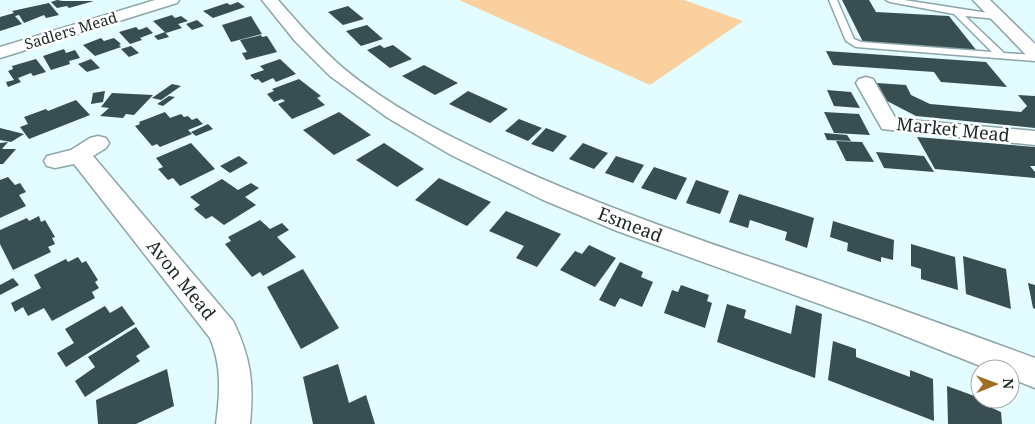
<svg xmlns="http://www.w3.org/2000/svg" width="1035" height="424" font-family="'Noto Serif',serif">
	<rect width="100%" height="100%" fill="#e2fcff"/>
	<polygon fill="#fad19e" points="459,0 684,0 743,21 650,85"/>
	<g fill="#384e51">
		<polygon points="57,0 63,1 94,1 69,8 67,6 57,8 51,2"/>
		<polygon points="842,0 869,0 876,12 949,16 977,51 863,42"/>
		<polygon points="238,2 245,7 213,18 203,11 227,3 230,5"/>
		<polygon points="49,3 59,15 46,18 44,15 24,23 19,15 15,16 22,24 0,31 0,17 14,13 12,11"/>
		<polygon points="348,6 364,19 343,25 328,12"/>
		<polygon points="172,15 175,18 181,16 188,21 178,24 182,28 166,33 153,21"/>
		<polygon points="251,16 262,34 231,42 222,25"/>
		<polygon points="197,20 204,26 192,30 186,24"/>
		<polygon points="367,25 383,39 361,46 346,31"/>
		<polygon points="136,27 139,30 147,27 153,33 140,38 142,40 130,44 119,32"/>
		<polygon points="165,32 169,37 158,40 154,36"/>
		<polygon points="261,35 262,37 267,36 277,52 246,60 242,53 247,52 240,40"/>
		<polygon points="101,38 104,41 114,38 121,44 119,45 121,47 95,56 83,45"/>
		<polygon points="380,45 384,48 393,45 412,59 390,68 367,50"/>
		<polygon points="131,46 139,53 129,57 121,49"/>
		<polygon points="64,49 66,53 75,50 80,58 69,61 70,64 51,70 43,56"/>
		<polygon points="826,51 986,62 1007,87 941,82 934,72 833,65"/>
		<polygon points="36,59 46,72 33,76 31,73 18,78 21,82 8,87 6,82 14,80 8,71 13,69 12,66"/>
		<polygon points="91,59 100,68 87,72 78,64"/>
		<polygon points="280,59 296,74 276,82 273,78 262,83 258,79 255,80 250,75 264,70 260,66"/>
		<polygon points="424,65 458,83 435,95 402,76"/>
		<polygon points="299,79 321,96 317,98 325,105 292,119 278,104 285,101 282,99 274,102 267,94 274,91 272,89"/>
		<polygon points="877,83 906,85 911,95 930,104 1021,112 1027,106 1018,95 1035,96 1035,128 916,116 887,101"/>
		<polygon points="172,84 181,86 161,100 152,98"/>
		<polygon points="827,90 851,92 860,108 834,106"/>
		<polygon points="105,91 103,102 91,104 93,93"/>
		<polygon points="468,91 508,109 490,123 449,104"/>
		<polygon points="112,93 153,95 134,115 126,114 123,118 100,116 109,108 101,107"/>
		<polygon points="169,96 175,97 163,106 157,104"/>
		<polygon points="76,100 90,115 29,139 20,127 28,124 24,117 46,109 48,111"/>
		<polygon points="165,112 170,118 181,114 184,117 188,116 192,120 197,118 203,124 188,130 192,134 160,147 157,144 152,146 135,126 140,124 139,122"/>
		<polygon points="339,112 371,135 334,155 303,130"/>
		<polygon points="824,112 859,114 870,135 834,133"/>
		<polygon points="519,119 542,128 528,141 505,131"/>
		<polygon points="208,124 213,129 196,136 191,132"/>
		<polygon points="0,128 24,134 11,142 0,140"/>
		<polygon points="546,128 567,136 553,152 531,144"/>
		<polygon points="824,133 847,135 851,141 827,140"/>
		<polygon points="917,137 1035,147 1035,166 1030,166 1035,172 1035,178 935,169"/>
		<polygon points="836,141 862,142 874,162 846,161"/>
		<polygon points="8,142 2,149 16,149 3,164 0,164 0,143"/>
		<polygon points="191,143 215,169 180,186 173,178 168,180 158,169 163,167 156,158"/>
		<polygon points="384,143 424,169 397,187 356,160"/>
		<polygon points="583,143 608,153 594,169 569,159"/>
		<polygon points="876,152 924,156 934,172 884,168"/>
		<polygon points="239,156 248,163 230,173 220,166"/>
		<polygon points="616,156 644,165 633,183 605,173"/>
		<polygon points="654,167 687,178 676,200 641,188"/>
		<polygon points="8,177 15,185 20,183 26,192 19,195 26,206 0,218 0,180"/>
		<polygon points="439,178 491,202 467,226 415,200"/>
		<polygon points="222,179 238,190 251,183 259,188 245,197 256,205 224,225 212,216 206,219 194,209 200,205 190,197"/>
		<polygon points="696,180 729,191 720,214 686,203"/>
		<polygon points="739,194 814,218 807,248 785,240 787,232 750,220 748,228 729,222"/>
		<polygon points="506,211 561,234 537,267 516,258 524,246 489,231"/>
		<polygon points="39,216 41,222 45,220 55,237 52,238 55,244 48,247 51,252 13,270 0,244 0,230 27,218 29,221"/>
		<polygon points="260,220 270,229 282,223 289,230 277,237 296,257 263,276 260,272 252,277 225,244 231,241 228,237"/>
		<polygon points="833,221 894,240 893,260 881,257 881,262 847,251 848,243 830,237"/>
		<polygon points="911,244 955,257 958,290 921,279 921,269 911,266"/>
		<polygon points="589,245 616,258 595,287 560,270 575,251 582,254"/>
		<polygon points="963,256 1006,269 1011,309 966,294"/>
		<polygon points="78,257 82,263 86,261 98,280 95,282 99,288 92,292 95,298 52,321 44,308 28,316 23,307 15,312 11,303 41,288 34,275 66,259 68,262"/>
		<polygon points="620,262 643,272 641,277 653,282 642,307 620,298 615,307 599,300"/>
		<polygon points="303,269 339,328 301,349 267,287"/>
		<polygon points="13,278 19,285 0,295 0,285"/>
		<polygon points="1028,283 1035,285 1035,309 1033,308"/>
		<polygon points="681,285 709,295 707,301 712,303 705,328 664,313 672,290 678,292"/>
		<polygon points="727,304 746,310 744,318 791,334 796,305 822,314 815,378 717,342"/>
		<polygon points="105,306 110,313 122,306 135,324 66,367 57,353 74,343 65,329"/>
		<polygon points="136,327 150,347 136,356 140,361 85,397 75,381 95,367 88,357"/>
		<polygon points="833,341 856,349 856,357 910,377 910,370 933,379 934,421 828,380"/>
		<polygon points="338,364 349,403 366,395 375,424 313,424 303,377"/>
		<polygon points="167,369 174,406 136,424 98,424 96,400"/>
		<polygon points="947,386 991,402 992,408 1001,412 1002,424 948,424"/>
	</g>
	<g fill="none" stroke-linecap="round" stroke-linejoin="round">
		<g stroke="#8da5a8" stroke-width="3">
			<polygon id="lane" points="829,0 837,0 854,39 861,42 992,52 954,14 890,2 886,0 904,0 1001,15 1001,19 998,19 965,16 1004,53 1035,55 1035,61 856,47 846,41"/>
		</g>
		<g stroke="#8da5a8" stroke-width="3">
			<g id="street">
				<polygon points="155,0 179,0 177,3 0,58 0,47"/>
				<path d="M262,0H278C299,24 319,47 343,68C390,107 446,135 500,160C586,200 673,231 762,261C854,292 945,325 1035,358V388L1010,378V369H988L875,324L617,231L541,199L451,155L388,118L330,76L295,41Z"/>
				<polygon points="973,0 990,0 1035,44 1035,59 1029,58"/>
				<polygon points="866,77 873,79 896,119 1035,131 1035,145 882,129 856,83 859,79"/>
				<path d="M98,136L106,138L109,143L106,148L93,156L233,321C251,358 254,383 250,424H216C220,394 222,366 210,338L74,164L55,168L47,166L44,161L47,156L71,150L90,138Z"/>
			</g>
		</g>
		<use href="#lane" fill="#fff" fill-rule="evenodd"/>
		<use href="#street" fill="#fff" fill-rule="evenodd"/>
	</g>
	<g text-anchor="middle" stroke-width="5" stroke-linejoin="round" paint-order="stroke">
		<g font-size="15" fill="#1d2728" stroke="#fff">
			<text transform="translate(71 31) rotate(-17)" y="5">Sadlers Mead</text>
		</g>
		<g font-size="18" fill="#1d2728" stroke="#fff">
			<text transform="translate(953 130) rotate(6)" y="6">Market Mead</text>
			<text transform="translate(630 225) rotate(21)" y="6">Esmead</text>
			<text transform="translate(181 280) rotate(51)" y="6">Avon Mead</text>
		</g>
	</g>
	<g transform="translate(995 384) rotate(89)"><circle r="24" fill="#ffffff" stroke="#a5a9a9"/>
	<path d="M0-4L9 19L0 12L-9 19Z" fill="#a06e24"/>
	<text y="-8" font-size="14" font-weight="bold" text-anchor="middle" fill="#1d2728">N</text>
	</g>
</svg>
